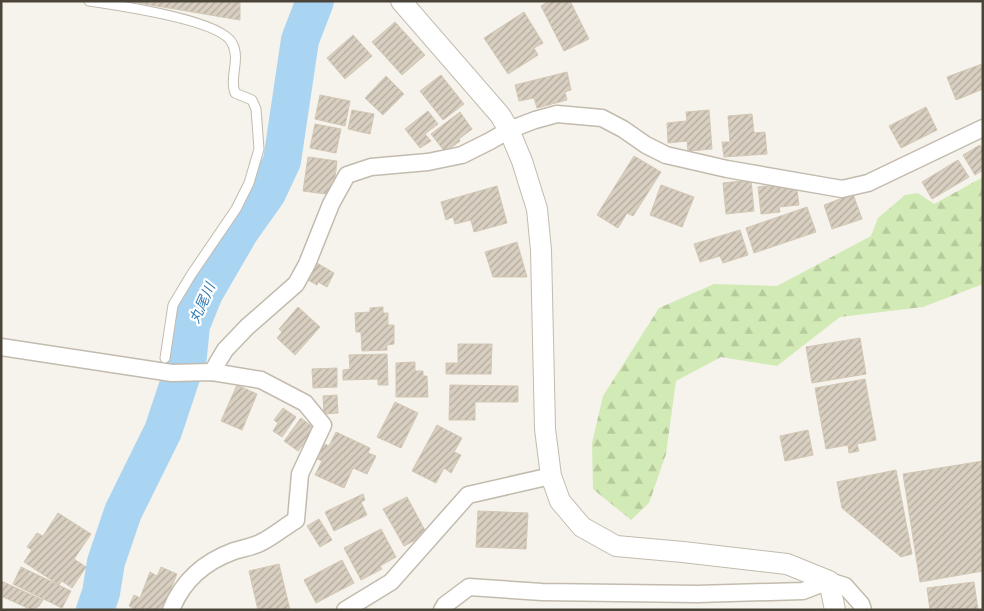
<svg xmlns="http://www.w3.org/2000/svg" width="984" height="611" font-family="'DM Sans','Noto Sans JP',sans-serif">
	<defs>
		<pattern id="forest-firs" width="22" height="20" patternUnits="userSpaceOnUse" patternTransform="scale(1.25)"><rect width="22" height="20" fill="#d2eab5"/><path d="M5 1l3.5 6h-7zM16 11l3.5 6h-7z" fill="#b6ca9c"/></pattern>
		<pattern id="building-hatch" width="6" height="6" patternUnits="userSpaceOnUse" patternTransform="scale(1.25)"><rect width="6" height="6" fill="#d8cfc1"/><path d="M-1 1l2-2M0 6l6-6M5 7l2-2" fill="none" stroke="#b1aa9e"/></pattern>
	</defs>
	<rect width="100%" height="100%" fill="#f6f3ec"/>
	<polygon fill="url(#forest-firs)" points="983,177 983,284 923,307 840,317 777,366 721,357 676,381 666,454 649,503 631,520 593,489 592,443 603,396 659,308 714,284 777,286 871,236 878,218 905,195 918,193 934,204"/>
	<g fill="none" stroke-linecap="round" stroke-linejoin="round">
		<polyline stroke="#a9d4f2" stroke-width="38" points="95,610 101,593 106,562 123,512 163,431 188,356 191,325 204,293 240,231 267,193 282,161 300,40 315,1"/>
	</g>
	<g fill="url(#building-hatch)" stroke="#d3c7b4">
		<polygon points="127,1 240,1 240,20"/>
		<polygon points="549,1 570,1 589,39 564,51 541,6"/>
		<polygon points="524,12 543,43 534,48 538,55 508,74 484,38"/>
		<polygon points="395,22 425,55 402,75 372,42"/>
		<polygon points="353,35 372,56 345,79 327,58"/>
		<polygon points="982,64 983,89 956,100 947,77"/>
		<polygon points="567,72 571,90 565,92 567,100 537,108 534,98 519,101 515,85"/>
		<polygon points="441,75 464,104 443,120 420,91"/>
		<polygon points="386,76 404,94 383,115 365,98"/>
		<polygon points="320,95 350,101 345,126 315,119"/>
		<polygon points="926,107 937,130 901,148 889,126"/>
		<polygon points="352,110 374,114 370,134 348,129"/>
		<polygon points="709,110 712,149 688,151 687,141 668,143 667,123 687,121 686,112"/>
		<polygon points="428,111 438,124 425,134 431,141 420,148 405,129"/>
		<polygon points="460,112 472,129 459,139 460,141 445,152 431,134"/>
		<polygon points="752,114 754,133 765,132 767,154 724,157 722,142 730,142 728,116"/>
		<polygon points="315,124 341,129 336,153 310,148"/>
		<polygon points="980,145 983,150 983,170 975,175 963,155"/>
		<polygon points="634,156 661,172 633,216 627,213 618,228 597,215"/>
		<polygon points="308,157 337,161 333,195 303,191"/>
		<polygon points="958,160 969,177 932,199 922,182"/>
		<polygon points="751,180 754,211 726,214 723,183"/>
		<polygon points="796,183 799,205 779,207 780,212 761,214 758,187"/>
		<polygon points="661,185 694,197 682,227 650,215"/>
		<polygon points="497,186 507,223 474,232 471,220 455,224 453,217 446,220 441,202"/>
		<polygon points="853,194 862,219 832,229 824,205"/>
		<polygon points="807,207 816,232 754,253 746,228"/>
		<polygon points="740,230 748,255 723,263 720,256 700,262 694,244"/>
		<polygon points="517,242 527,277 493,277 485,252"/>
		<polygon points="317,263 334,273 327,287 318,282 317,285 308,280"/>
		<polygon points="298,307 320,327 295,355 277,338 282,332 279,329"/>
		<polygon points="383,307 383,313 388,313 388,325 394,325 394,344 387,345 387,350 362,351 361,332 356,332 355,313 370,312 370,308"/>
		<polygon points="860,338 866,374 812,383 806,347"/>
		<polygon points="458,344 492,344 491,374 446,374 446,363 458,363"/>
		<polygon points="387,354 388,385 378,385 378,379 343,380 343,370 350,369 349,355"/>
		<polygon points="415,362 415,371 423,371 423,376 427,376 428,397 396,397 396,363"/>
		<polygon points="337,368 337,387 313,388 312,369"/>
		<polygon points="865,379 876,440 857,444 859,451 849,453 848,445 826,449 815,388"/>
		<polygon points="237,385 257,394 242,430 221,421"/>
		<polygon points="450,385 518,386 518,402 475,402 475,420 449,420"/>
		<polygon points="337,395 338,413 324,414 323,396"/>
		<polygon points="395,402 418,413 401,448 377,437"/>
		<polygon points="283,408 296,417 282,437 273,431 278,423 274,420"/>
		<polygon points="301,418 315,429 298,451 284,441"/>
		<polygon points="437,425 462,438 454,452 461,455 451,473 444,468 436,483 412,471"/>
		<polygon points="808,430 813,455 785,461 780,436"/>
		<polygon points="336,432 370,448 368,453 376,456 367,474 353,468 344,488 315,475 322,461 315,458 322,443 329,446"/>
		<polygon points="983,461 983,571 920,582 903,474"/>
		<polygon points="896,470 912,554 901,557 842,508 837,482"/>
		<polygon points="363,494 365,500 361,502 367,515 334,531 325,512"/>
		<polygon points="407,497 427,534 404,546 383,509"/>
		<polygon points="478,511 528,513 526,549 476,547"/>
		<polygon points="58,513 91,534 74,559 86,567 72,588 62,581 59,585 24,562 32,550 27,547 37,533 43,536"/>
		<polygon points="319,519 332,540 320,547 307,526"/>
		<polygon points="381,529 396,557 380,566 382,569 361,580 344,548"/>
		<polygon points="342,560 354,583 316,603 304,580"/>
		<polygon points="279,564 290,610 258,610 249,571"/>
		<polygon points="21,567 71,591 62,608 13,584"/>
		<polygon points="161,567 177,574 162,610 133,610 133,608 129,606 134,595 140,598 150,572 157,576"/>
		<polygon points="1,581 43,600 39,606 32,610 1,596"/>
		<polygon points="974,582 978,610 950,610 950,608 930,610 927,588"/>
	</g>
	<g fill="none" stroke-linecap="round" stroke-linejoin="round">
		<g stroke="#c2bbae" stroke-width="11">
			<path id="service" d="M89,1C116,5 221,20 232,43C241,59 229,77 235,93L252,100L256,109L259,149L249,183L236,209L191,275L173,305L165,358"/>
		</g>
		<g stroke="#c2bbae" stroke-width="19">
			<g id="minor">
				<path d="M1,347L172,373L212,372L261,380L305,403L323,425L300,474L296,520C284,527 273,537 260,543C252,547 243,548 234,551C204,562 183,580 171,610"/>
				<polyline points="212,372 225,350 247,327 296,284 307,264 331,204 347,175 371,167 428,162 462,155 490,141 509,130 535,120 557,114 602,118 623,129 646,145 666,155 727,169 842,189 868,183 983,128"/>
				<polyline points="345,610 391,582 468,495 551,476"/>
				<polyline points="442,610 445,605 469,587 542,592 697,594 803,591 829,581 845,586 861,604 863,610"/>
			</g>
		</g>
		<g stroke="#c2bbae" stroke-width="22">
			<polyline id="tertiary" points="401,1 500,115 509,130 522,161 537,209 541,250 545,429 551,476 560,501 582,527 616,546 683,552 787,564 829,581 835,610"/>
		</g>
		<use href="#service" stroke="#fff" stroke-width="9"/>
		<use href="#minor" stroke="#fff" stroke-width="16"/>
		<use href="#tertiary" stroke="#fff" stroke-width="20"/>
	</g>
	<g text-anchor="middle" stroke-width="4.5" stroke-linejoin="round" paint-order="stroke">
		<g font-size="14" font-style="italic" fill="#2e7ab2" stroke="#fff">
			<text transform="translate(202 303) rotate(-66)" y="5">丸尾川</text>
		</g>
	</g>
	<rect width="984" height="611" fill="none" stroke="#4b4439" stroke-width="5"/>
</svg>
